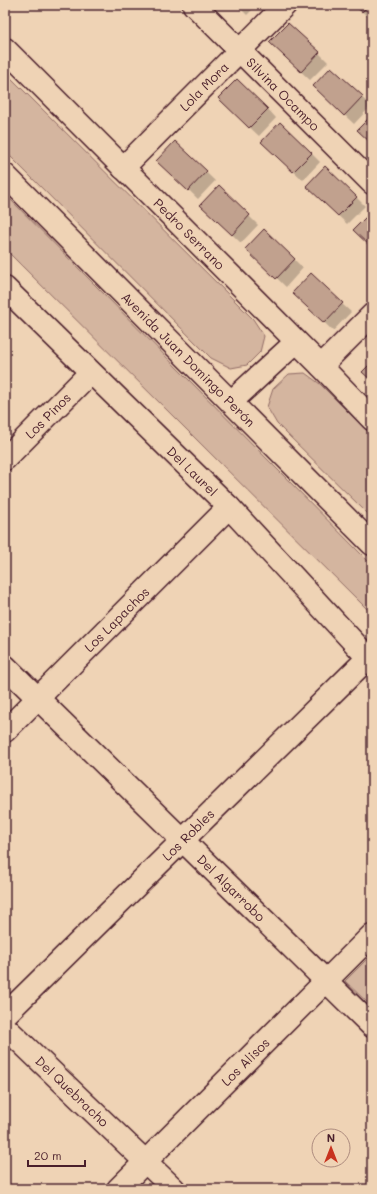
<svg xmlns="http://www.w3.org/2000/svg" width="377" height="1194" font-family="Mali,sans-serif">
	<rect width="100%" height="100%" fill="#efd3b5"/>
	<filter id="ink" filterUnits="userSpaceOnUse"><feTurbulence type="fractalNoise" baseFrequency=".025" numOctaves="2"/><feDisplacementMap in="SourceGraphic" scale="8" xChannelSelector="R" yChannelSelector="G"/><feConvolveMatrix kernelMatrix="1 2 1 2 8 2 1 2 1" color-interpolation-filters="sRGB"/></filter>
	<g filter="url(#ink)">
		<g fill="#d4b59f" stroke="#8f6a65">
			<polygon points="5,72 253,319 264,336 260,352 247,365 231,368 211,358 5,151"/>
			<polygon points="5,194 372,565 372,614 5,249"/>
			<polygon points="305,373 320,384 372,436 372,518 277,424 267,407 273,389 289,374"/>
			<polygon points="372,954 372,1007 345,981"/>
		</g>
		<g fill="#0003">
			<polygon points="237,5 257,5 247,15"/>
			<polygon points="355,5 372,5 372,20 371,20"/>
			<polygon points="279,51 319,53 328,62 310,80"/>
			<polygon points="331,68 371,106 354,124 323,95"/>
			<polygon points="228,107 268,109 276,118 259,136"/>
			<polygon points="175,142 215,181 198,199 167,169"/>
			<polygon points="272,151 311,153 320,162 303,180"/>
			<polygon points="219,186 258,225 241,243 210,213"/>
			<polygon points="316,195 356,197 365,206 347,224"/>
			<polygon points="264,230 303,268 286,287 255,257"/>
			<polygon points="302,301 342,304 351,312 333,331"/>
		</g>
		<g fill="#c1a18e" stroke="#4a1f2b">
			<polygon points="354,5 369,5 362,12"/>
			<polygon points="288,23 320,52 301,72 269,42"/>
			<polygon points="331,67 363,96 344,116 313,86"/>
			<polygon points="237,79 268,109 249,128 218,98"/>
			<polygon points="372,115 372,144 357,130"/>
			<polygon points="280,122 312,153 293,172 261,142"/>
			<polygon points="175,141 207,171 188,191 156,161"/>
			<polygon points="325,166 357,197 338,216 306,186"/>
			<polygon points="219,185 250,215 232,235 200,205"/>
			<polygon points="372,211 372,248 353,230"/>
			<polygon points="264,229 295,259 276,279 245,249"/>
			<polygon points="311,273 343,303 324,323 292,293"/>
			<polygon points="372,362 372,381 362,372"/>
		</g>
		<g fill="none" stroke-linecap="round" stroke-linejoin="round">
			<g stroke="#4a1f2b" stroke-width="25">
				<g id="minor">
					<path id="s1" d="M194,5L372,183"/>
					<path id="s2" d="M5,49L321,366L372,419"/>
					<path id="s3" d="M123,168L285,5"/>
					<path id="s4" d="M5,288L229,507L372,662"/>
					<polyline points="321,366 372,315"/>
					<polyline points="231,402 296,342"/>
					<path id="s5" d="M5,459L90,373"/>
					<path id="s6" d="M5,666L372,1026"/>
					<path id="s7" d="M5,731L229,507"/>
					<path id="s8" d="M5,1015L372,654"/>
					<path id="s9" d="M5,1027L174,1189"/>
					<path id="s10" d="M118,1189L372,935"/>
				</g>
			</g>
			<g stroke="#4a1f2b" stroke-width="25">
				<g id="major">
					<path id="s11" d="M5,175L372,544"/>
				</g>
			</g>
			<use href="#minor" stroke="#efd3b5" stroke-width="22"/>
			<use href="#major" stroke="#efd3b5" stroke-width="22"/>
		</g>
	</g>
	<g text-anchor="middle" stroke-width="3" stroke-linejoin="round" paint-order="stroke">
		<g font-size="13" fill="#4a1f2b" stroke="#efd3b5">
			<text dy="5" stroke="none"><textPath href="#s3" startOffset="115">Lola Mora</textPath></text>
			<text dy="5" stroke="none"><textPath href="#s1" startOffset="126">Silvina Ocampo</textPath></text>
			<text dy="5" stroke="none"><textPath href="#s2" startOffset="261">Pedro Serrano</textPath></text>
			<text dy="5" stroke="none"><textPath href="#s11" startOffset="260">Avenida Juan Domingo Perón</textPath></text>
			<text dy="5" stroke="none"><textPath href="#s5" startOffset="61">Los Pinos</textPath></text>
			<text dy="5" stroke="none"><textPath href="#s4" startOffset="262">Del Laurel</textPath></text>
			<text dy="5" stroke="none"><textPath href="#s7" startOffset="158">Los Lapachos</textPath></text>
			<text dy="5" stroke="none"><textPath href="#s8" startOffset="257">Los Robles</textPath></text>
			<text dy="5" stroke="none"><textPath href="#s6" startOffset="317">Del Algarrobo</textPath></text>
			<text dy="5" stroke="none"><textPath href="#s10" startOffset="180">Los Alisos</textPath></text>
			<text dy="5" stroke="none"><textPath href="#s9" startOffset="93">Del Quebracho</textPath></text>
		</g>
	</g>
	<rect width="377" height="1194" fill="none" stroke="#efd3b5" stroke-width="20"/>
	<rect x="10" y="10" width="357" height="1174" fill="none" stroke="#4a1f2b" stroke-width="1.5" filter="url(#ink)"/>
	<g transform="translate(331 1148)"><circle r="19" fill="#efd3b5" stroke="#ad8b7e"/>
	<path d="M0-3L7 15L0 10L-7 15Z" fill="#c8321e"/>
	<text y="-6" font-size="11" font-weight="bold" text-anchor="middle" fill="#4a1f2b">N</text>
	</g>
	<path d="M28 1160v6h57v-6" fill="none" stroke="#4a1f2b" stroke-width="2"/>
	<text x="34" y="1160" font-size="12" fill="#4a1f2b" stroke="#efd3b5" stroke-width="3" paint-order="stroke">20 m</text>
</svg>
